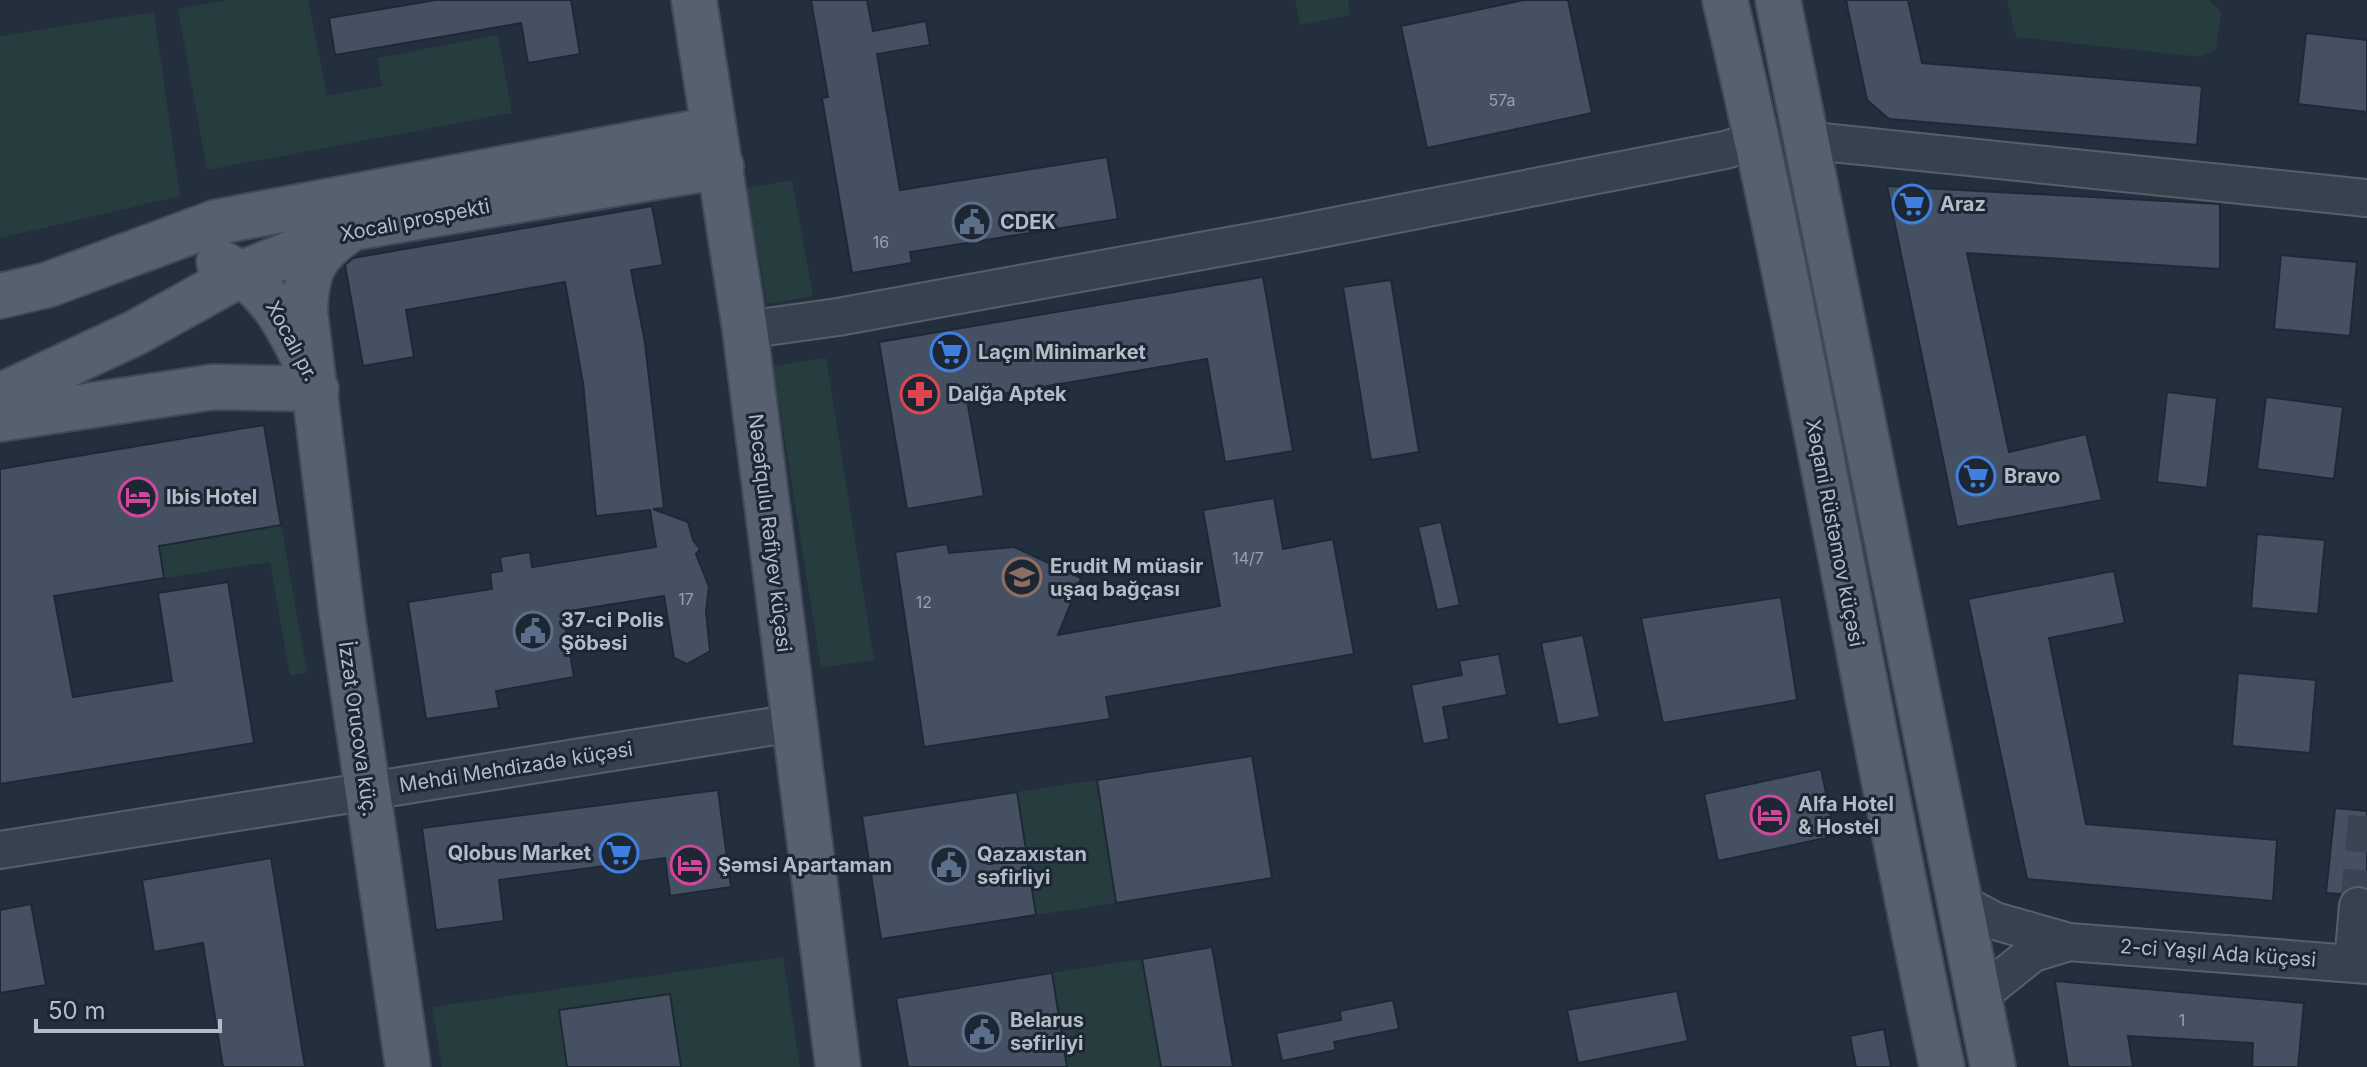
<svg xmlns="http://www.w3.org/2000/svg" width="2367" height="1067" font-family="Inter,sans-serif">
	<rect width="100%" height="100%" fill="#242f3e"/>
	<g fill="#263c3f">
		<polygon points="229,0 308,0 327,96 382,86 377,58 498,35 512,113 207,170 178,9"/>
		<polygon points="1295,0 1348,0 1350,15 1300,25"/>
		<polygon points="2007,0 2209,0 2221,12 2216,49 2201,57 2016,37"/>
		<polygon points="154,12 180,196 0,238 0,36"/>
		<polygon points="792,180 813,296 767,304 746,188"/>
		<polygon points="826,358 874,660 821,668 773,366"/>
		<polygon points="281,525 307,672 290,676 270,562 164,578 159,546"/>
		<polygon points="1097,780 1116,903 1036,915 1017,792"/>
		<polygon points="783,957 800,1067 442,1067 432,1007"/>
		<polygon points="1142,959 1161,1067 1067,1067 1052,973"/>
	</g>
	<g fill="#455162" stroke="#1f2835" stroke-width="2">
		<polygon points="436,0 571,0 580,54 528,63 521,23 335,55 329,18"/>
		<polygon points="811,0 867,0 873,31 926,21 930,45 877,54 900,190 1107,157 1118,219 910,252 912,263 852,273 822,98 828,97"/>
		<polygon points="1524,0 1568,0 1592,113 1427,148 1401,26"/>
		<polygon points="1846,0 1908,0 1922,63 2202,86 2197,145 1889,119 1867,100"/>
		<polygon points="2306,33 2367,40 2367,112 2298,104"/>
		<polygon points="1887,186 2220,204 2220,269 1967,253 2009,452 2086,434 2102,500 1957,527"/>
		<polygon points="652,206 663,265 631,270 645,343 664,508 653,509 688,522 693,540 700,549 696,554 709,587 706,611 710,651 687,664 674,658 664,596 563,612 574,677 496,691 499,708 426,719 408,602 492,589 490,573 502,571 500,557 530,552 532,567 656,547 650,510 596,516 583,383 565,282 406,310 414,357 363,366 345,265 353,258"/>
		<polygon points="2281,255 2357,262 2350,336 2274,329"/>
		<polygon points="1263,277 1293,451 1225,462 1207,359 967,400 984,496 907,509 879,342"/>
		<polygon points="1391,280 1419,452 1371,460 1343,287"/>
		<polygon points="2167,392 2217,398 2207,488 2157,482"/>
		<polygon points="2266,397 2343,407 2334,479 2257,469"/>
		<polygon points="264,425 281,525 159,546 164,578 54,596 73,697 172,681 158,593 228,582 254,743 0,784 0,469"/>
		<polygon points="1274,498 1283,549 1333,539 1354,654 1106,697 1110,719 924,747 895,552 947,544 949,553 1014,547 1081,578 1058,635 1220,606 1203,510"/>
		<polygon points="1441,522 1460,605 1437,610 1418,527"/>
		<polygon points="2257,534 2325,540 2318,614 2251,608"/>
		<polygon points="2114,571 2125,623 2049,638 2086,824 2277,840 2273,901 2027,879 1968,599"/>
		<polygon points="1781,597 1797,700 1663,723 1641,618"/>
		<polygon points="1583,635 1600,717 1558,725 1541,643"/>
		<polygon points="1499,654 1507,695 1443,707 1449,739 1423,744 1411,685 1462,675 1459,661"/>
		<polygon points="2238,673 2316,680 2310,753 2232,746"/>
		<polygon points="1252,756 1272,878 1116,903 1097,780"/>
		<polygon points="1821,769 1835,836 1718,861 1704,794"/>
		<polygon points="718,790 731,887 670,896 665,858 499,880 504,921 436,930 422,828"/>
		<polygon points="1017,792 1036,915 881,939 862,816"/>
		<polygon points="2335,808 2367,811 2367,888 2350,887 2341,894 2326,893"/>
		<polygon points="271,858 305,1067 223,1067 203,943 154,952 142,880"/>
		<polygon points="31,904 46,985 0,993 0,910"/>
		<polygon points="1212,947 1233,1067 1161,1067 1142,959"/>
		<polygon points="1052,973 1067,1067 908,1067 896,998"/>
		<polygon points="2055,981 2304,1003 2298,1067 2252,1067 2253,1043 2128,1036 2133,1067 2068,1067"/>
		<polygon points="1677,991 1688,1041 1578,1063 1567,1010"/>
		<polygon points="670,994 681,1067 567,1067 559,1010"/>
		<polygon points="1393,1000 1399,1029 1334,1042 1336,1050 1282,1061 1276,1033 1341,1020 1340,1011"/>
		<polygon points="1884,1029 1891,1067 1856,1067 1850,1036"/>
	</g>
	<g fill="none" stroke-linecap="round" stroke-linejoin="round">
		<polyline stroke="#3a4453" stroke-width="36" stroke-dasharray="36 18" stroke-linecap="butt" points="2358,906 2367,811"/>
		<g stroke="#565f6c" stroke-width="40">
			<g id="minor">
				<polyline points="1803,140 2367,198"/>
				<polyline points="745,330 838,317 1289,235 1725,150 1758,140"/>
				<polyline points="0,850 794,723"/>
				<polyline points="1958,901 1995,921 2069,942 2367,965"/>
				<polyline points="2353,963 2358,906"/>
				<polyline points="1978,997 2033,953 2069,942"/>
			</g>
		</g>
		<g stroke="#414a57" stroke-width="48">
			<g id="major">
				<polyline points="694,0 745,330 838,1067"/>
				<path d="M1725,0C1808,353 1866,712 1942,1067"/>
				<polyline points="1778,0 1993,1067"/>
				<path d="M352,228C315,253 306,267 305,312L342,615L408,1067"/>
				<path d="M219,262C263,282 283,315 303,357"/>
				<polyline points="0,296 47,285 217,222 714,129"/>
				<polyline points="0,396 135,333 243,273 352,228 721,166"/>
				<polyline points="0,419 213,387 316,389"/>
			</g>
		</g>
		<use href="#minor" stroke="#38414e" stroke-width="36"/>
		<use href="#major" stroke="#56606e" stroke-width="44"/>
	</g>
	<defs>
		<g id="supermarket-ring" transform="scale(2)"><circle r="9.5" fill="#1d2633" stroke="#3f7fe0" stroke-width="1.5"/><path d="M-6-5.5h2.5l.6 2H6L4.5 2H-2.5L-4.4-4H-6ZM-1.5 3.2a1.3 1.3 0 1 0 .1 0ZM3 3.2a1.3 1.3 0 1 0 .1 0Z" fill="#3f7fe0"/></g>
		<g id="civic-ring" transform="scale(2)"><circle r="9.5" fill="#1d2633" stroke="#5c6f8a" stroke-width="1.5"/><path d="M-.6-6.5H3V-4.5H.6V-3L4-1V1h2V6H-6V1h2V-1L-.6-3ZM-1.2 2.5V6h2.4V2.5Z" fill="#5c6f8a"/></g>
		<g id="pharmacy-ring" transform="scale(2)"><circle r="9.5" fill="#1d2633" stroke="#e0444e" stroke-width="1.5"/><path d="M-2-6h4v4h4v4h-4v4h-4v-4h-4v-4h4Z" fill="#e0444e"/></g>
		<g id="hotel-ring" transform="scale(2)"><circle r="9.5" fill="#1d2633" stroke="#d1479c" stroke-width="1.5"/><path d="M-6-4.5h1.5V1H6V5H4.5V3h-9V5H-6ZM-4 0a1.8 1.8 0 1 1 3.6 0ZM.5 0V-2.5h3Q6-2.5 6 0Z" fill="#d1479c"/></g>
		<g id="school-ring" transform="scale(2)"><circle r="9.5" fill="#1d2633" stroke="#8d6e63" stroke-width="1.5"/><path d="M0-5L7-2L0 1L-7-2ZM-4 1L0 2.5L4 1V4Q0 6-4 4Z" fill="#8d6e63"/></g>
	</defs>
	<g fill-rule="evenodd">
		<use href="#supermarket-ring" x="1912" y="204"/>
		<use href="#civic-ring" x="972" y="222"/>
		<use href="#supermarket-ring" x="950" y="352"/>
		<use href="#pharmacy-ring" x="920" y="394"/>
		<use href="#supermarket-ring" x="1976" y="476"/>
		<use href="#hotel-ring" x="138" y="497"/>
		<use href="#school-ring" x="1022" y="577"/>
		<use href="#civic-ring" x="533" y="631"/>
		<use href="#hotel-ring" x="1770" y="815"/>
		<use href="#supermarket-ring" x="619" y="853"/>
		<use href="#hotel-ring" x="690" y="865"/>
		<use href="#civic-ring" x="949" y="865"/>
		<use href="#civic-ring" x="982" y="1032"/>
	</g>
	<g text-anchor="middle" stroke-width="6" stroke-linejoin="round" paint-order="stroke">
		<g font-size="16" fill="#98a1af">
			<text x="1502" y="106">57a</text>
			<text x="881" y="248">16</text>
			<text x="1248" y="564">14/7</text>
			<text x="686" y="605">17</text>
			<text x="924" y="608">12</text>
			<text x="2182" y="1026">1</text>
		</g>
		<g font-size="20" font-weight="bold" fill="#b4bcc9" stroke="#1d2633" text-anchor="start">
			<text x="1940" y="211">Araz</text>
			<text x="1000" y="229">CDEK</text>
			<text x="978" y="359">Laçın Minimarket</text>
			<text x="948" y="401">Dalğa Aptek</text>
			<text x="2004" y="483">Bravo</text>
			<text x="166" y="504">Ibis Hotel</text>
			<text x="1050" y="573">Erudit M müasir<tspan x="1050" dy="23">uşaq bağçası</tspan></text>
			<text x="561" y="627">37-ci Polis<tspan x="561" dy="23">Şöbəsi</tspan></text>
			<text x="1798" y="811">Alfa Hotel<tspan x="1798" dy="23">&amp; Hostel</tspan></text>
			<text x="591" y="860" text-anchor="end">Qlobus Market</text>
			<text x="977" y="861">Qazaxıstan<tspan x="977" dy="23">səfirliyi</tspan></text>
			<text x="718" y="872">Şəmsi Apartaman</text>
			<text x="1010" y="1027">Belarus<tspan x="1010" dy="23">səfirliyi</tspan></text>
		</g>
		<g font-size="20" fill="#b4bcc9" stroke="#1d2633">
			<text transform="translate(415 220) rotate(-11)" y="7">Xocalı prospekti</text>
			<text transform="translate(292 341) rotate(62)" y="7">Xocalı pr.</text>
			<text transform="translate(770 533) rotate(83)" y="7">Nəcəfqulu Rəfiyev küçəsi</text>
			<text transform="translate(1835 533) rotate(79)" y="7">Xəqani Rüstəmov küçəsi</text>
			<text transform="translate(358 729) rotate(82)" y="7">İzzət Orucova küç.</text>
			<text transform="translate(516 767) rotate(-9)" y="7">Mehdi Mehdizadə küçəsi</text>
			<text transform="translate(2218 953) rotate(4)" y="7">2-ci Yaşıl Ada küçəsi</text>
		</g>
	</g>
	<path d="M36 1019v12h184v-12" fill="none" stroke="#b4bcc9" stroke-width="4"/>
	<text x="48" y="1019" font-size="24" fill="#b4bcc9" stroke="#1d2633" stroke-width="6" paint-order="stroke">50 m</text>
</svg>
